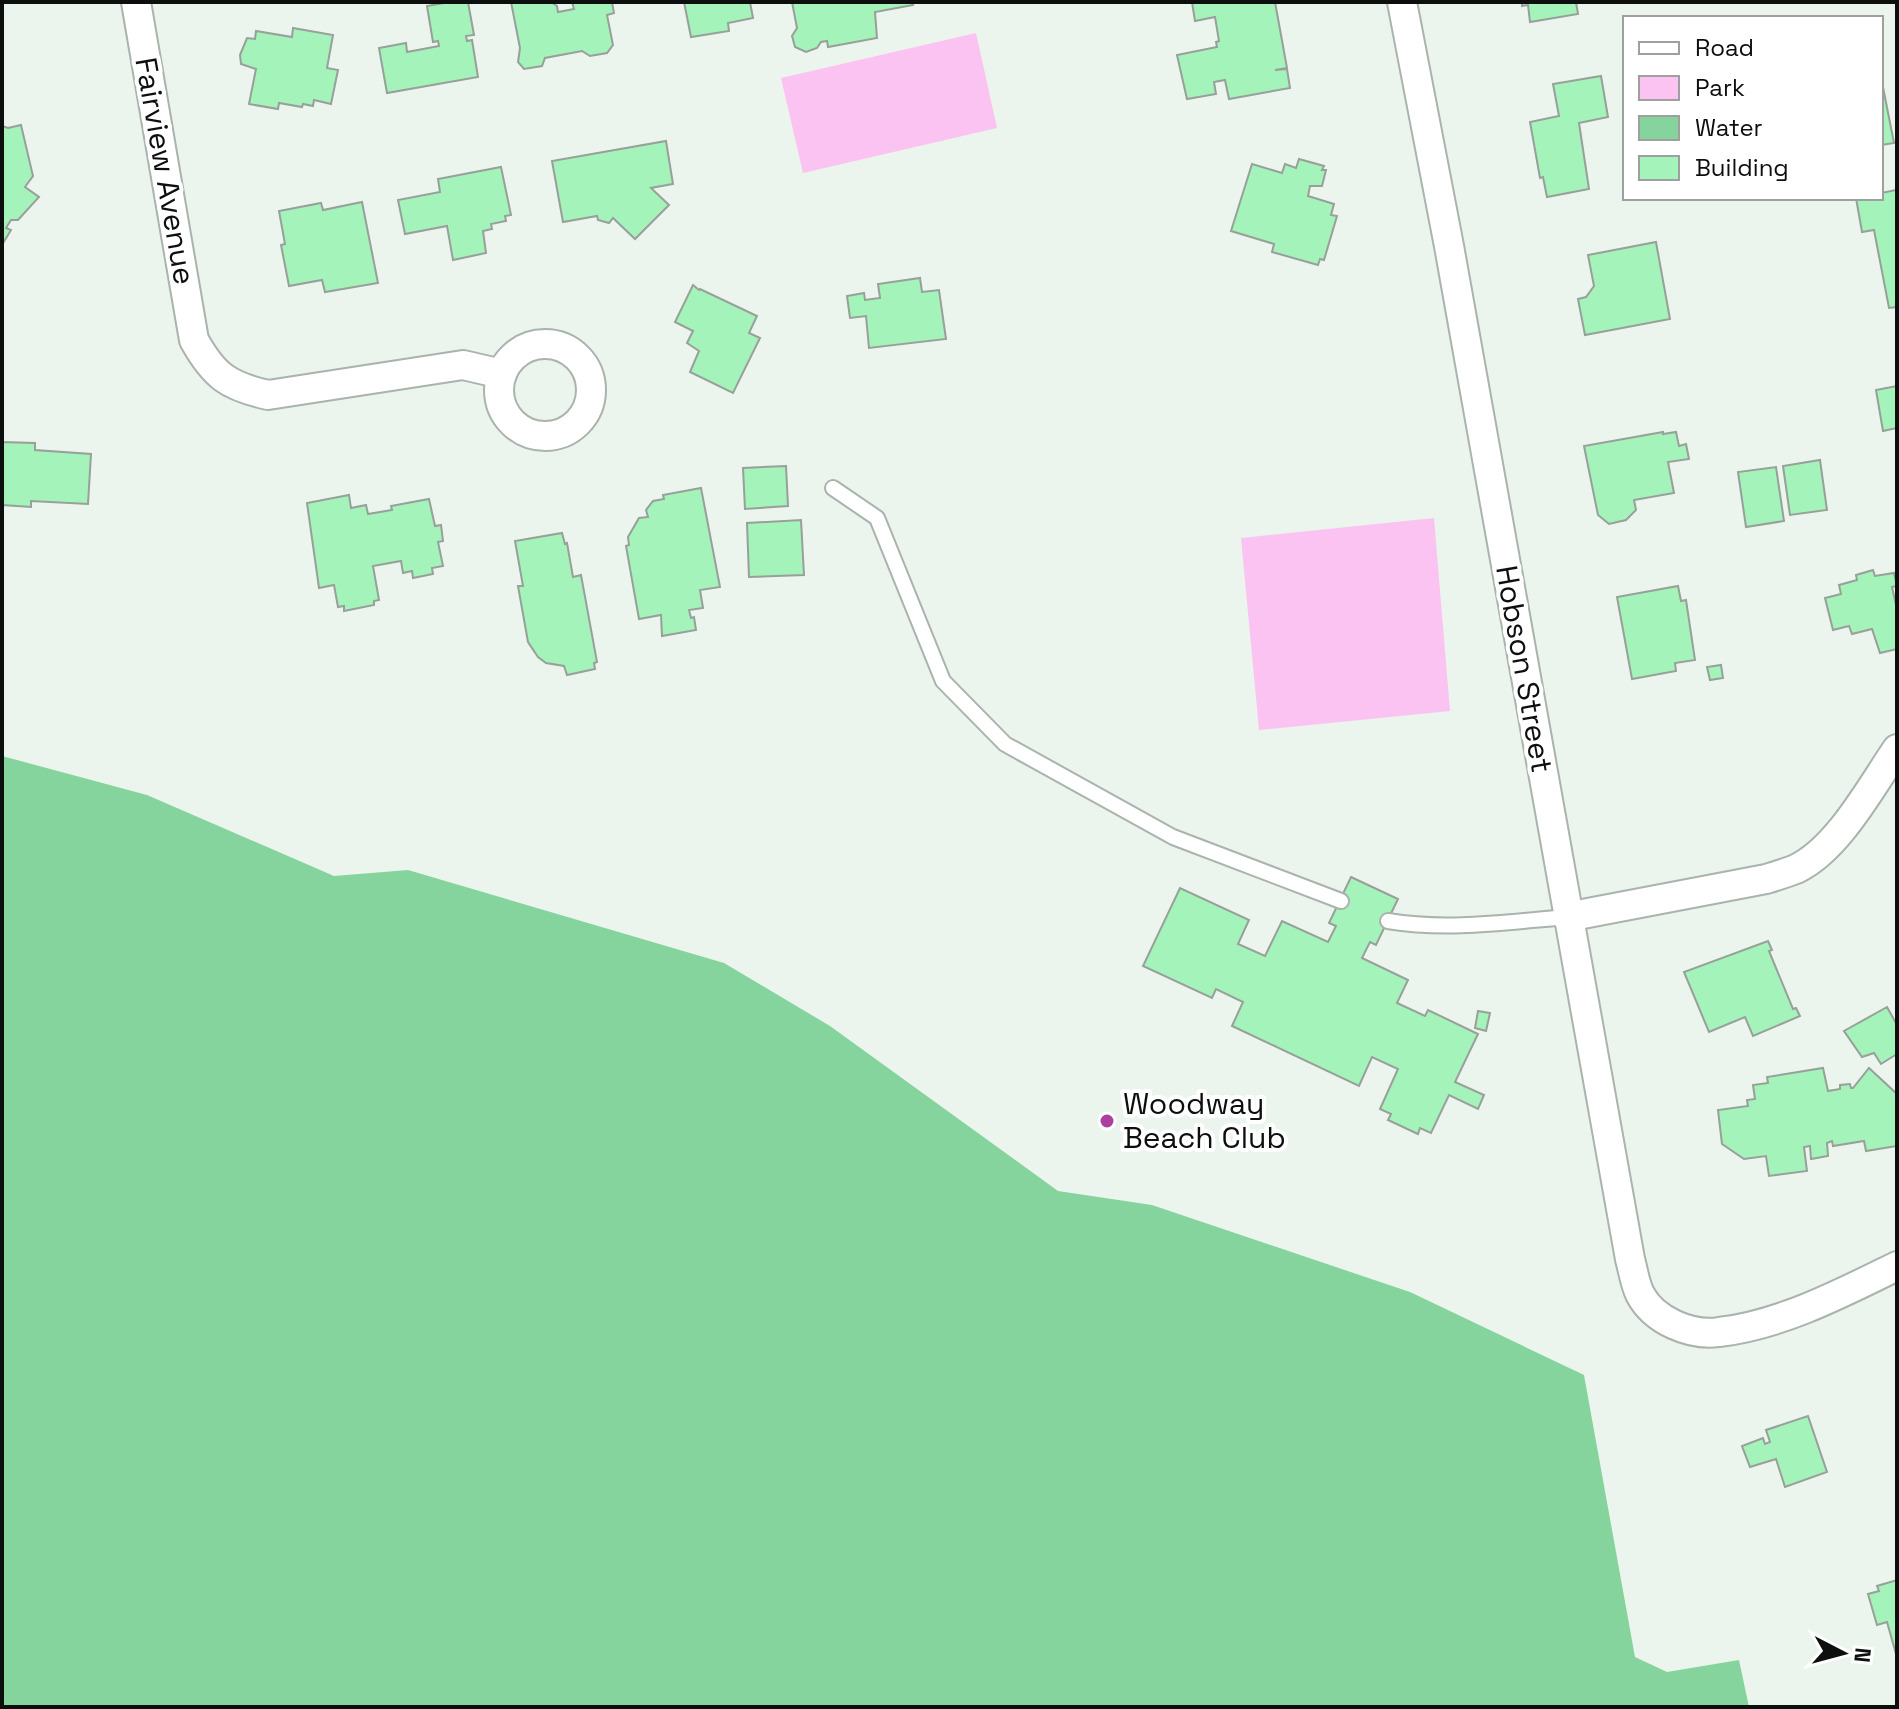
<svg xmlns="http://www.w3.org/2000/svg" width="1899" height="1709" font-family="'Space Grotesk',sans-serif">
	<rect width="100%" height="100%" fill="#ebf5ed"/>
	<g fill="#fbc3f1">
		<polygon points="976,33 997,128 803,173 781,78"/>
		<polygon points="1434,518 1450,711 1259,730 1241,538"/>
	</g>
	<polygon fill="#86d49d" points="2,756 147,795 334,876 408,870 724,963 830,1026 1058,1191 1152,1205 1410,1292 1584,1375 1635,1657 1667,1672 1739,1660 1749,1707 2,1707"/>
	<g fill="#a4f3ba" stroke="#97a099" stroke-width="2">
		<polygon points="450,2 468,2 474,35 466,36 467,41 472,40 478,77 387,93 379,48 406,43 407,52 439,46 438,41 433,42 427,6"/>
		<polygon points="511,2 551,2 557,6 558,12 574,9 572,2 612,2 614,13 607,15 613,45 607,53 590,56 582,51 545,58 542,66 524,69 518,62 520,48"/>
		<polygon points="684,2 750,2 753,18 728,23 729,31 691,37"/>
		<polygon points="792,2 912,2 913,5 875,12 877,38 828,47 827,41 821,42 817,48 806,52 795,47 792,36 797,28"/>
		<polygon points="1192,2 1275,2 1287,68 1275,70 1287,69 1290,88 1229,99 1225,80 1214,82 1216,94 1187,99 1177,55 1217,47 1216,42 1219,41 1215,17 1195,21"/>
		<polygon points="1522,2 1576,2 1578,14 1530,22 1528,5 1522,6"/>
		<polygon points="293,28 333,35 327,68 338,70 331,104 314,100 313,106 303,104 302,107 279,103 278,109 249,104 256,69 241,64 240,55 247,38 255,39 256,31 292,37"/>
		<polygon points="1601,76 1608,117 1579,123 1589,189 1547,197 1543,177 1540,178 1530,122 1559,116 1553,84"/>
		<polygon points="1881,77 1894,143 1881,145"/>
		<polygon points="21,125 33,176 25,187 39,197 18,220 11,220 6,228 11,230 2,245 2,126 8,128"/>
		<polygon points="666,141 673,184 651,188 669,205 635,239 613,218 609,223 598,220 597,216 563,222 552,161"/>
		<polygon points="1299,159 1324,166 1322,170 1326,170 1322,186 1310,186 1308,196 1334,204 1331,215 1337,216 1324,260 1320,259 1318,265 1272,252 1274,244 1231,231 1252,164 1282,173 1285,164 1296,168"/>
		<polygon points="501,167 511,215 505,216 506,221 491,224 492,229 483,231 486,253 453,260 447,226 405,234 398,200 440,192 438,179"/>
		<polygon points="1896,190 1897,307 1889,308 1874,230 1862,232 1856,198 1881,198 1881,193"/>
		<polygon points="362,202 378,283 325,292 322,280 289,286 281,245 285,244 279,211 321,203 323,210"/>
		<polygon points="1656,242 1670,319 1585,335 1578,299 1586,297 1594,286 1588,255"/>
		<polygon points="920,278 922,292 939,290 946,339 869,348 866,316 850,318 847,296 864,293 865,300 880,298 878,284"/>
		<polygon points="693,285 699,290 700,289 757,316 749,333 760,338 733,393 690,372 699,351 687,343 693,331 675,322"/>
		<polygon points="1897,386 1897,428 1883,431 1876,390"/>
		<polygon points="1663,432 1663,434 1676,432 1679,446 1686,444 1689,459 1668,462 1674,493 1634,500 1636,510 1626,520 1609,524 1598,515 1584,446"/>
		<polygon points="2,442 35,443 35,450 91,454 88,504 31,501 31,507 2,505"/>
		<polygon points="1820,460 1827,510 1790,515 1783,466"/>
		<polygon points="786,466 788,506 745,509 743,468"/>
		<polygon points="1776,467 1784,521 1746,527 1738,472"/>
		<polygon points="701,488 720,587 700,590 703,608 689,610 691,618 694,617 696,630 662,636 661,615 639,619 626,546 629,545 628,537 639,518 648,517 646,510 653,501 664,499 663,495"/>
		<polygon points="349,495 351,508 366,505 368,514 392,510 391,506 429,499 435,526 441,525 443,541 438,542 443,566 432,568 433,574 413,578 412,571 403,573 401,561 373,566 379,600 374,601 374,605 344,611 344,606 338,607 334,585 319,588 307,503"/>
		<polygon points="801,520 804,575 749,577 747,523"/>
		<polygon points="562,533 565,544 567,543 573,577 581,575 597,662 594,663 595,669 567,675 564,666 546,663 538,657 528,642 518,586 523,586 515,541"/>
		<polygon points="1873,570 1875,576 1894,573 1897,586 1892,587 1897,609 1897,649 1880,653 1872,629 1852,634 1849,626 1833,630 1825,598 1841,594 1839,585 1857,580 1856,575"/>
		<polygon points="1678,586 1681,601 1686,600 1695,660 1675,663 1676,671 1632,679 1617,597"/>
		<polygon points="1721,665 1723,678 1710,680 1707,667"/>
		<polygon points="1351,877 1398,899 1376,945 1370,942 1362,958 1408,980 1397,1003 1425,1016 1428,1010 1478,1034 1455,1082 1484,1095 1478,1109 1449,1095 1431,1133 1420,1128 1418,1134 1388,1120 1391,1114 1380,1109 1398,1069 1372,1057 1359,1086 1232,1026 1243,1002 1216,989 1212,998 1143,966 1180,888 1249,920 1238,944 1265,956 1282,921 1328,942 1336,926 1329,923"/>
		<polygon points="1768,941 1772,950 1769,951 1793,1009 1796,1008 1800,1016 1753,1036 1745,1017 1709,1032 1684,972"/>
		<polygon points="1887,1007 1897,1025 1897,1054 1881,1064 1874,1053 1862,1057 1844,1031"/>
		<polygon points="1478,1011 1490,1013 1486,1031 1475,1028"/>
		<polygon points="1823,1068 1828,1091 1840,1089 1840,1085 1850,1084 1851,1088 1853,1088 1869,1068 1897,1094 1897,1146 1866,1151 1864,1141 1833,1146 1832,1141 1827,1143 1828,1156 1811,1159 1810,1146 1804,1147 1807,1171 1769,1176 1766,1156 1744,1159 1722,1144 1718,1110 1748,1106 1747,1100 1755,1099 1753,1085 1768,1083 1767,1077"/>
		<polygon points="1808,1416 1827,1472 1785,1487 1776,1459 1750,1467 1742,1446 1763,1438 1765,1444 1770,1442 1766,1430"/>
		<polygon points="1897,1580 1897,1654 1896,1654 1887,1622 1877,1625 1868,1594 1879,1591 1877,1586"/>
	</g>
	<g fill="none" stroke-linecap="round" stroke-linejoin="round">
		<g stroke="#aab3ac" stroke-width="18">
			<g id="lane">
				<polyline points="833,488 877,518 943,681 1005,744 1173,837 1341,901"/>
				<path d="M1388,921C1448,931 1507,922 1567,917"/>
			</g>
		</g>
		<g stroke="#aab3ac" stroke-width="32">
			<g id="street">
				<path d="M136,2L194,340C214,376 228,386 268,395L463,365L502,374"/>
				<path d="M1402,2L1449,246L1630,1259C1633,1270 1635,1284 1640,1294C1654,1321 1691,1336 1719,1332C1781,1325 1842,1293 1897,1266"/>
				<circle cx="545" cy="390" r="46"/>
				<path d="M1567,917L1766,879C1776,876 1786,873 1796,869C1838,849 1871,787 1897,749"/>
			</g>
		</g>
		<use href="#lane" stroke="#fff" stroke-width="14"/>
		<use href="#street" stroke="#fff" stroke-width="28"/>
	</g>
	<circle fill="#ac409f" stroke="#fff" stroke-width="3" cx="1107" cy="1121" r="8"/>
	<g text-anchor="middle" stroke-width="8" stroke-linejoin="round" paint-order="stroke">
		<g font-size="30" fill="#0c0f0d" stroke="#fff">
			<text transform="translate(165 171) rotate(80)" y="10">Fairview Avenue</text>
			<text transform="translate(1524 669) rotate(80)" y="10">Hobson Street</text>
		</g>
		<g font-size="30" fill="#0c0f0d" stroke="#fff" text-anchor="start">
			<text x="1123" y="1114">Woodway<tspan x="1123" dy="34">Beach Club</tspan></text>
		</g>
	</g>
	<rect width="1899" height="1709" fill="none" stroke="#0c0f0d" stroke-width="8"/>
	<rect x="1623" y="16" width="260" height="184" fill="#ffffff" stroke="#9e9f9e" stroke-width="2"/>
	<rect x="1639" y="42" width="40" height="12" fill="#ffffff" stroke="#9e9f9e" stroke-width="2"/>
	<text x="1695" y="56" font-size="24" fill="#0c0f0d">Road</text>
	<rect x="1639" y="76" width="40" height="24" fill="#fbc3f1" stroke="#9e9f9e" stroke-width="2"/>
	<text x="1695" y="96" font-size="24" fill="#0c0f0d">Park</text>
	<rect x="1639" y="116" width="40" height="24" fill="#86d49d" stroke="#9e9f9e" stroke-width="2"/>
	<text x="1695" y="136" font-size="24" fill="#0c0f0d">Water</text>
	<rect x="1639" y="156" width="40" height="24" fill="#a4f3ba" stroke="#9e9f9e" stroke-width="2"/>
	<text x="1695" y="176" font-size="24" fill="#0c0f0d">Building</text>
	<g transform="translate(1843 1653) rotate(96)" stroke="#ffffff" stroke-width="6" paint-order="stroke">
	<path d="M0-6L14 30L0 20L-14 30Z" fill="#0c0f0d"/>
	<text y="-12" font-size="22" font-weight="bold" text-anchor="middle" fill="#0c0f0d">N</text>
	</g>
</svg>
